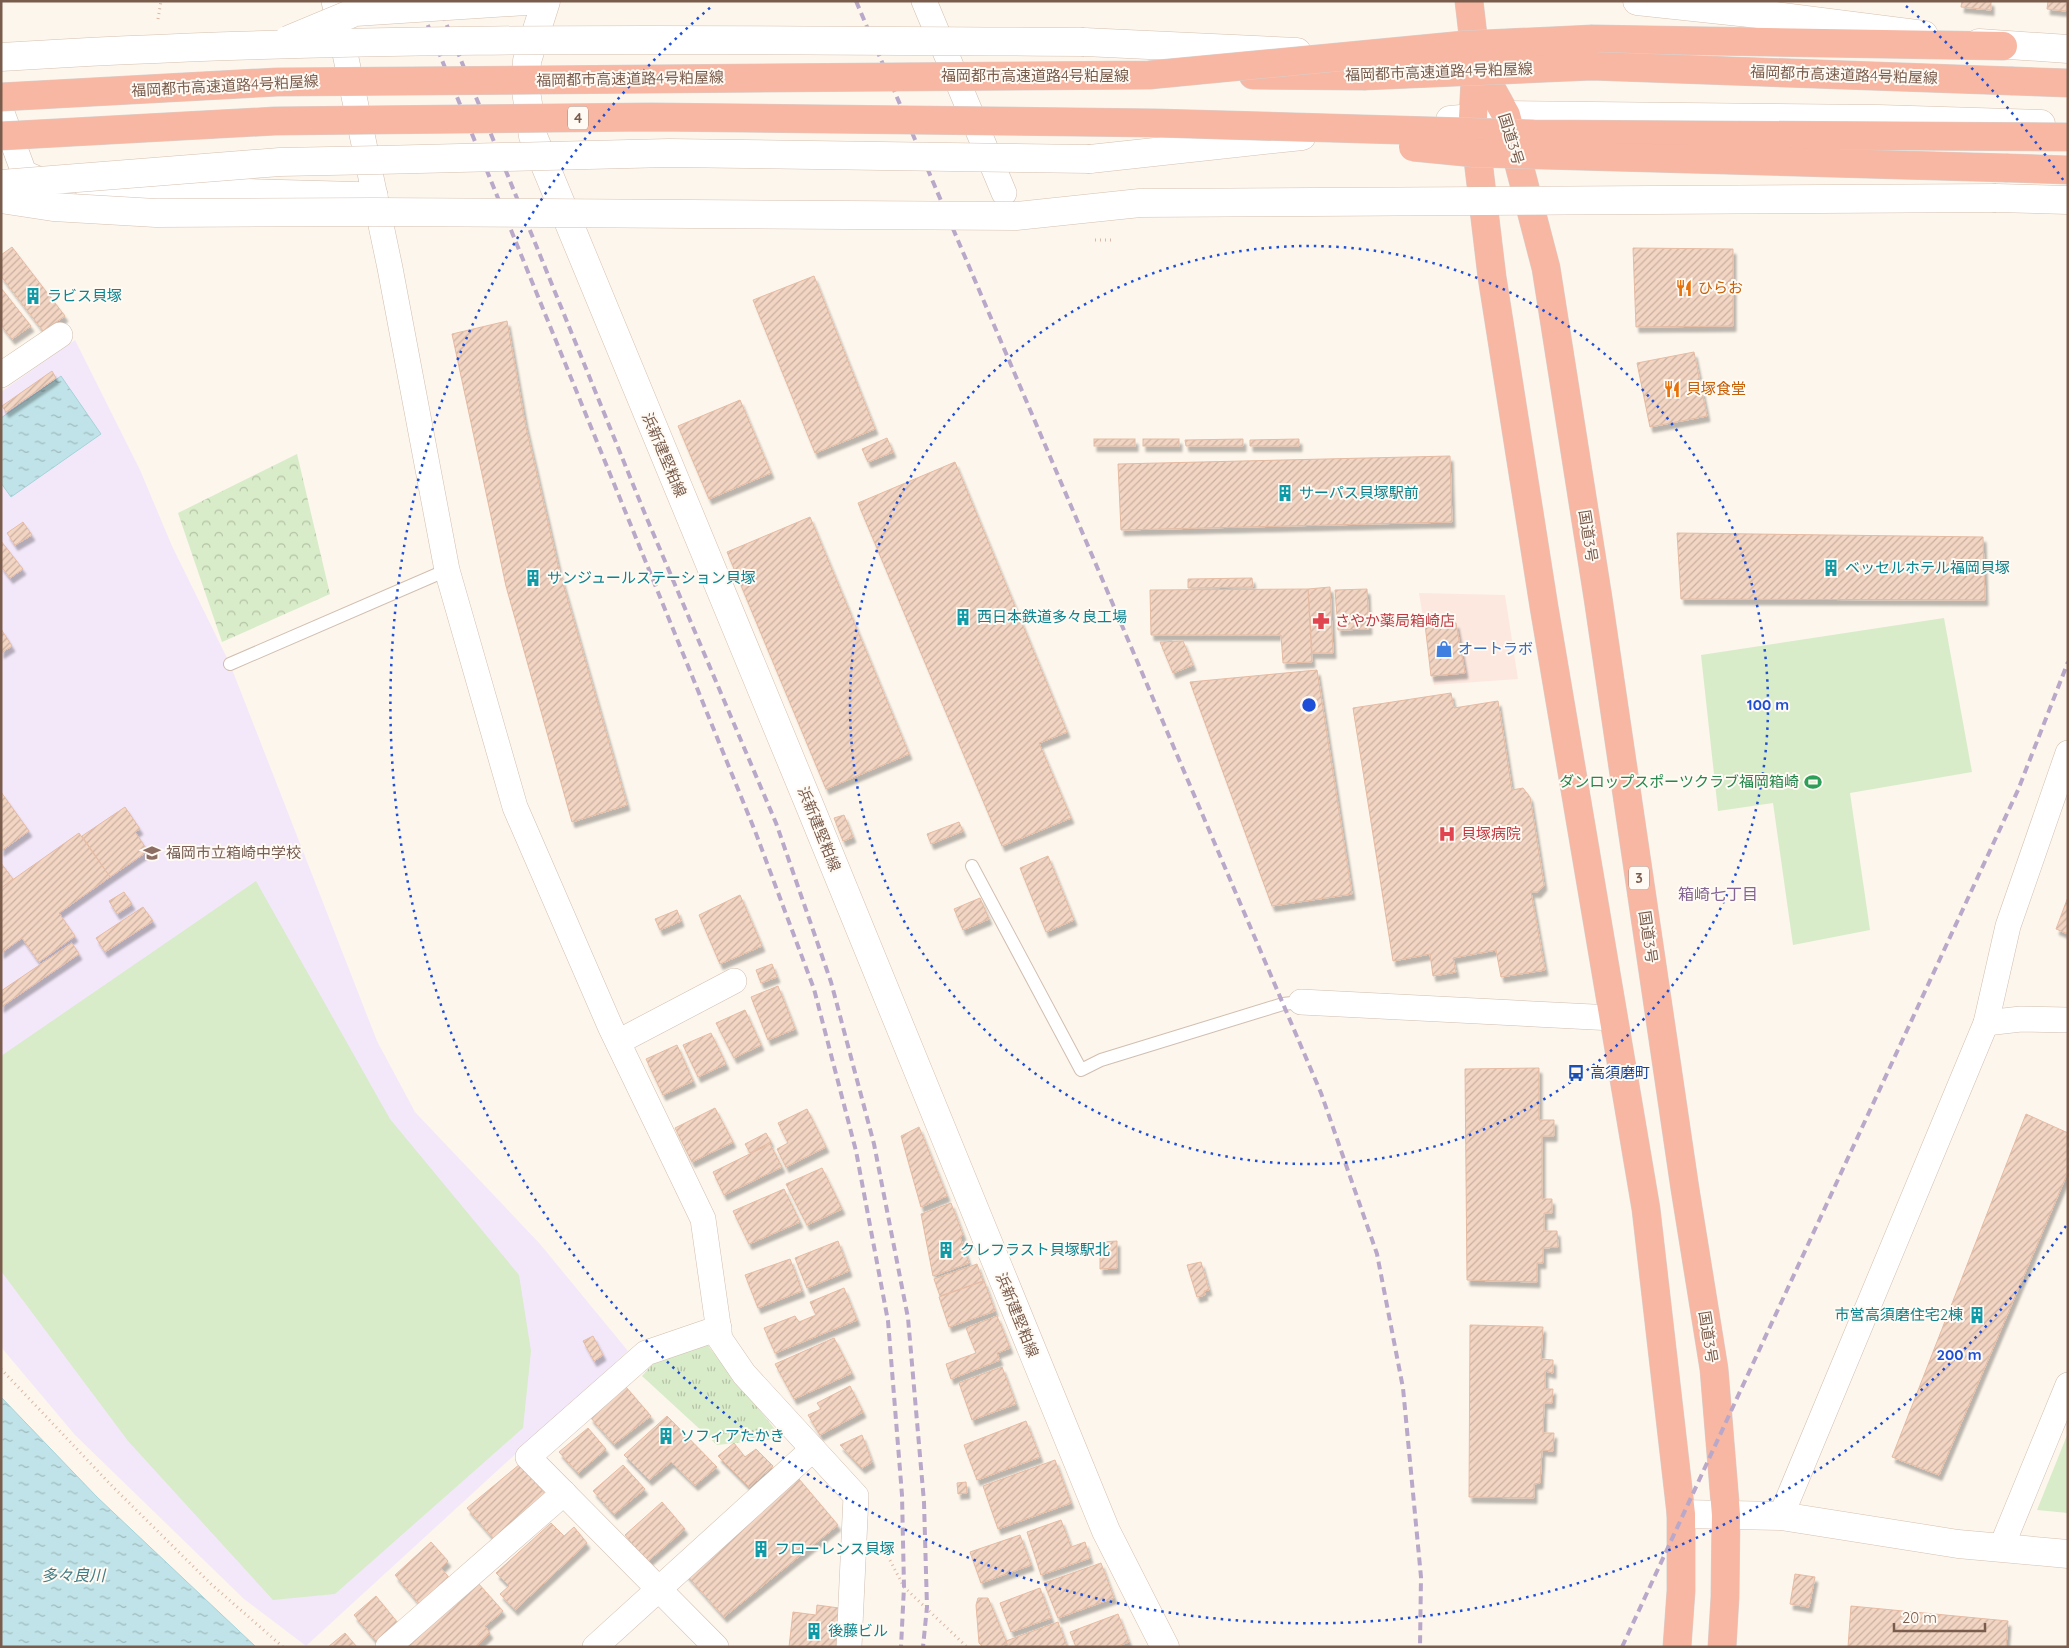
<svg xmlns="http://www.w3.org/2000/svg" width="2069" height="1648" font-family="Quicksand,'Noto Sans JP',sans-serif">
	<defs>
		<pattern id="forest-crowns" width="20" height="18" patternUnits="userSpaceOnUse" patternTransform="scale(1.25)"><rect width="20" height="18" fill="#d8ecc9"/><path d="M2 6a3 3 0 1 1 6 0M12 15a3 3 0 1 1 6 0" fill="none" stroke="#b4c2a5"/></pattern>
		<pattern id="park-tufts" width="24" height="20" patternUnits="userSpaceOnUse" patternTransform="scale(1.25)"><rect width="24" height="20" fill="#d8ecc9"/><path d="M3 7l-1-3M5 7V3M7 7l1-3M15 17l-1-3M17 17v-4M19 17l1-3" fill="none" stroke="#b4c2a5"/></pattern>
		<pattern id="water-ripples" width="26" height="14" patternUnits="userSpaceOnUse" patternTransform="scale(1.25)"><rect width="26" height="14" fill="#bfe3e8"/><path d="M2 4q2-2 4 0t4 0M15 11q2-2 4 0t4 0" fill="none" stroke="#a0bbbe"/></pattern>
		<pattern id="building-hatch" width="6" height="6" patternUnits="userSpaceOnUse" patternTransform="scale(1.25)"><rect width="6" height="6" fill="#f3d5c3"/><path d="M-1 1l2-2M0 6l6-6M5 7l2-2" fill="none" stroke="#cab0a1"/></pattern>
		<filter id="shadow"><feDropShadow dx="3" dy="5.5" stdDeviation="1" flood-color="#0004"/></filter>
	</defs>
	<rect width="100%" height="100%" fill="#fdf6ec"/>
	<polygon fill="#fde8e0" points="1419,593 1505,595 1518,679 1434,685"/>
	<polygon fill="#f3e8fa" points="75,340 140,470 172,546 230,664 377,1041 415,1112 540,1244 628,1351 306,1646 244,1599 75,1435 1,1347 1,392"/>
	<g fill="#d8ecc9">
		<polygon points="1944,618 1972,772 1850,793 1870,930 1793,945 1773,803 1718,811 1701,655"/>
		<polygon points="256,881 390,1119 519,1275 531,1351 523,1428 335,1594 273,1600 128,1441 1,1271 1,1056"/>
		<polygon points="2068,1433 2068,1513 2037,1510"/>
	</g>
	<polygon fill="url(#forest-crowns)" points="297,454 330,594 222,642 178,513"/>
	<polygon fill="url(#park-tufts)" points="705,1342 782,1438 717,1445 642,1376 656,1360"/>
	<g fill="url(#water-ripples)" stroke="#a5d3da">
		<polygon points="61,376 101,434 11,497 1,483 1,418"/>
		<polygon points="1,1397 97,1497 256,1647 1,1647"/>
	</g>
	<g fill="url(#building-hatch)" stroke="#e6bba3" filter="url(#shadow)">
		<polygon points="1962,1 1991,1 1991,10 1961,7"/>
		<polygon points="2048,1 2067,1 2066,11 2047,9"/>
		<polygon points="12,247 65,316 43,331 1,276 1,255"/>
		<polygon points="1633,248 1733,249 1733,326 1636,327"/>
		<polygon points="814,276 875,429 815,453 753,300"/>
		<polygon points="1,288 31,326 12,339 1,325"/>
		<polygon points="507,321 525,423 559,570 627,805 572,822 506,586 452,334"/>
		<polygon points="1694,352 1707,416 1650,427 1637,363"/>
		<polygon points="52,371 56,378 6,412 2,406"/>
		<polygon points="740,400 771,473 709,499 678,426"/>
		<polygon points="887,438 893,452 868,462 862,449"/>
		<rect x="1094" y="439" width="41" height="7"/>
		<rect x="1143" y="439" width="36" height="7"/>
		<polygon points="1243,439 1243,446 1186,446 1185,440"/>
		<polygon points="1299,439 1299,446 1250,446 1250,440"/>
		<polygon points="1450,456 1452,522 1121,530 1118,464"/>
		<polygon points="955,462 1067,732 1039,743 1071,818 1002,846 858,503"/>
		<polygon points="810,517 909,754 826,789 727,552"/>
		<polygon points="23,522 32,535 15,545 7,533"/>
		<polygon points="1677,533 1983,537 1985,600 1681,599"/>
		<polygon points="1,541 23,569 10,578 1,566"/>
		<polygon points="1252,578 1253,587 1188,588 1188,579"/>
		<polygon points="1330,587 1333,653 1312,653 1308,589"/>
		<polygon points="1308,589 1312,662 1283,663 1281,635 1151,635 1150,590"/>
		<polygon points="1367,589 1369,629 1338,630 1335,590"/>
		<polygon points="1456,623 1465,673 1431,676 1425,624"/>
		<polygon points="1,629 12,646 1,653"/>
		<polygon points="1183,641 1193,665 1173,673 1160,642"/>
		<polygon points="1317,670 1352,894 1272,906 1190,682"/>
		<polygon points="1451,693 1454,708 1498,701 1512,790 1523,788 1530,797 1544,885 1538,892 1531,892 1545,970 1501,977 1496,950 1453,958 1456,972 1433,976 1430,954 1393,961 1353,708"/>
		<polygon points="1,792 29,831 1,851"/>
		<polygon points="125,807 140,829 135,832 148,851 110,877 82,836"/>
		<polygon points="844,815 853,837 843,841 834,818"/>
		<polygon points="959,822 963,831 931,844 927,834"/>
		<polygon points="79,833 110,877 59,913 75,936 39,962 22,938 1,953 1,888"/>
		<polygon points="1048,856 1074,920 1046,932 1020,868"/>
		<polygon points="1,863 13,879 1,888"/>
		<polygon points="124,892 132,904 117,914 109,901"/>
		<polygon points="740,895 762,946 720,964 699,915"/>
		<polygon points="2068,897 2068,934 2056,929"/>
		<polygon points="980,898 989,919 963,930 954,909"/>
		<polygon points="143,907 153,921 105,952 96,938"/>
		<polygon points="677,910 681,921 660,930 655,919"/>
		<polygon points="72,943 79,954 1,1007 1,991"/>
		<polygon points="772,964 777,977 761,983 756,970"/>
		<polygon points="778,986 795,1029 768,1040 751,997"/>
		<polygon points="745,1010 761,1045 734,1058 716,1023"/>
		<polygon points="711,1033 726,1064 698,1077 683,1045"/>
		<polygon points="677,1045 693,1081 663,1095 646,1059"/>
		<polygon points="1539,1068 1539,1120 1554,1120 1554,1136 1542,1136 1542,1199 1552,1199 1552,1213 1544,1213 1544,1231 1557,1231 1558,1247 1543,1248 1543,1263 1537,1263 1537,1282 1467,1280 1465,1069"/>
		<polygon points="715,1108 733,1142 692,1162 675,1128"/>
		<polygon points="807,1109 826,1147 786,1167 777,1149 788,1143 778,1123"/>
		<polygon points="2026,1114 2068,1133 2068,1172 1939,1475 1892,1457"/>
		<polygon points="919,1127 947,1196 921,1207 901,1136"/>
		<polygon points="766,1133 771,1142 750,1153 745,1144"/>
		<polygon points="770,1144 782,1167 724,1195 713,1172"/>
		<polygon points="822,1168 842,1209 807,1225 786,1184"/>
		<polygon points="784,1189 800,1222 749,1244 733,1211"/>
		<polygon points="951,1203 963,1235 960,1237 969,1263 933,1276 921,1214"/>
		<polygon points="838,1241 849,1271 807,1288 795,1258"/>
		<polygon points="1117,1241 1117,1268 1100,1269 1100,1242"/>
		<polygon points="790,1259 802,1291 758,1308 745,1275"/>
		<polygon points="1201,1262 1209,1290 1204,1291 1205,1295 1197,1297 1187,1265"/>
		<polygon points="977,1264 983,1281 940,1296 934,1279"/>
		<polygon points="984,1281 995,1311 949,1327 939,1297"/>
		<polygon points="844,1288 857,1320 775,1353 764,1328 795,1316 799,1322 816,1315 810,1302"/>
		<polygon points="997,1316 1010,1348 997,1353 1000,1360 951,1379 946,1364 976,1353 966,1328"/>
		<polygon points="1470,1325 1543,1327 1541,1359 1553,1360 1553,1373 1545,1371 1545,1389 1553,1389 1552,1403 1544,1403 1543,1433 1554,1433 1553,1451 1542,1450 1540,1483 1534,1484 1534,1498 1469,1497"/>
		<polygon points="593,1336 603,1355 594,1361 583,1341"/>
		<polygon points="834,1338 852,1373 794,1399 775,1364"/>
		<polygon points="1002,1367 1016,1404 972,1420 959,1383"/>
		<polygon points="850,1386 863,1412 820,1435 808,1415 821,1409 817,1403"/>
		<polygon points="626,1387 651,1416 614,1444 590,1417"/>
		<polygon points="667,1416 717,1467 695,1485 671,1462 649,1480 624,1455"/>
		<polygon points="1026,1421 1040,1457 977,1480 964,1445"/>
		<polygon points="588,1428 606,1449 578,1473 559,1452"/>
		<polygon points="862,1435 872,1462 862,1468 840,1445"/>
		<polygon points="734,1443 745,1457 756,1449 773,1466 749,1487 718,1456"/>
		<polygon points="1055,1460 1071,1503 998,1529 983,1486"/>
		<polygon points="520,1464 546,1495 494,1539 467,1508"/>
		<polygon points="623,1465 645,1489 614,1514 593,1491"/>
		<polygon points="799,1479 838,1525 724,1617 685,1573"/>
		<polygon points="966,1482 967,1493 958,1494 957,1483"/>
		<polygon points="662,1502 685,1529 647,1562 625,1535"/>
		<polygon points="1061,1520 1071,1547 1085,1542 1090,1558 1041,1575 1027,1532"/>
		<polygon points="551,1523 564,1536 574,1527 587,1543 515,1610 500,1594 509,1586 496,1573"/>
		<polygon points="1020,1535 1031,1565 981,1583 970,1552"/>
		<polygon points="431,1542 448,1561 441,1568 452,1581 422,1607 395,1575"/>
		<polygon points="1101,1563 1114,1598 1058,1618 1044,1583"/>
		<polygon points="1795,1574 1815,1577 1809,1607 1790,1604"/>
		<polygon points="478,1583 503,1611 485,1626 490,1633 476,1647 406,1647"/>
		<polygon points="1040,1588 1051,1618 1011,1632 1000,1603"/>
		<polygon points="376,1596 398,1623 376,1641 354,1615"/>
		<polygon points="978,1598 988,1598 1006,1641 1004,1647 983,1647 979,1643 976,1605"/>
		<polygon points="817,1605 839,1608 836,1647 789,1647 793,1612 816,1615"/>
		<polygon points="1851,1606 2008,1621 2006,1647 1848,1647"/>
		<polygon points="1118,1614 1129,1642 1115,1647 1076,1647 1070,1632"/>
		<polygon points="1058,1622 1067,1647 1008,1647 1006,1641"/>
		<polygon points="345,1633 357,1647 328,1647"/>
	</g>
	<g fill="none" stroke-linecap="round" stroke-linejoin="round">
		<g stroke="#d1beb0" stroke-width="14">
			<g id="lane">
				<polyline points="230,664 447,570"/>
				<polyline points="972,866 1081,1070 1101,1060 1283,1004 1301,1002"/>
			</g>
		</g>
		<g stroke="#d1beb0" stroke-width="26">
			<g id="street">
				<polyline points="334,1 390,268 447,570 515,807 610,1026 703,1219 720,1339 744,1374 856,1496 849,1647"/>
				<polyline points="924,1 1004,193"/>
				<polyline points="1,110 24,173 50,184"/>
				<polyline points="87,187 375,195"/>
				<polyline points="1,375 60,335"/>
				<polyline points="1301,1002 1613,1018"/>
				<polyline points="1986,1023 2021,1019 2068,1020"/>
				<polyline points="618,1042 734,981"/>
				<polyline points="1781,1516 1986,1023 2008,926 2068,753"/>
				<polyline points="2001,1548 2068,1385"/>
				<polyline points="388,1647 564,1493"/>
				<polyline points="595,1647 813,1449"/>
				<polyline points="716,1647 528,1457 646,1353 719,1328"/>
			</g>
		</g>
		<g stroke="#d6c0b0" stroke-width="29">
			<g id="secondary">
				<polyline points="546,1 527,61 526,91 533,136 809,804 1106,1531 1165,1647"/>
				<polyline points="1637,1 1768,15 1924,35"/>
				<polyline points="1084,42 1297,52"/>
				<polyline points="1979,43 2068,49"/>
				<polyline points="1450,120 1506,115 1879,119 2041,124"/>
				<polyline points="1090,159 1302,136"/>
				<polyline points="1996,198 2068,200"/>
				<polyline points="1681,1514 1781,1516 1958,1544 2068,1554"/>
			</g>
		</g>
		<g stroke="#dad1cd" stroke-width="29">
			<g id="highway">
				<polyline points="1469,1 1476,61 1473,118 1492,277 1544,607 1646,1209 1681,1514 1681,1591 1677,1647"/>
				<polyline points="1593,39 2003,46"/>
				<polyline points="1476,61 1506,115 1546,268 1598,598 1685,1189 1714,1369 1726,1515 1725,1597 1722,1647"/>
				<polyline points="1253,75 1363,76"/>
				<polyline points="2013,81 2068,83"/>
				<polyline points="2008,168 2068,170"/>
			</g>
		</g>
		<g stroke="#d9b8a5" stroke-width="3" stroke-dasharray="1 4" stroke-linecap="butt">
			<polyline points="158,19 161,1"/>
			<polyline points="1095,240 1115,240"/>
			<polyline points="1,1369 112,1486 211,1584 283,1647"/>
			<polyline points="883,1547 904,1587 967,1647"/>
		</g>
		<use href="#lane" stroke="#fff" stroke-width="12"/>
		<use href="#street" stroke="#fff" stroke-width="25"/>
		<use href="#secondary" stroke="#fff" stroke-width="28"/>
		<use href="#highway" stroke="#f7b7a3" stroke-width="28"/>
		<g stroke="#b9a8c9" stroke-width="4" stroke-dasharray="8 5" stroke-linecap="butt">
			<polyline points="418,1 755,831 814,989 856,1151 888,1321 902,1495 904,1587 901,1647"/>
			<polyline points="437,1 645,514 776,823 831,982 874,1144 908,1318 924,1502 927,1607 923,1647"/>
			<polyline points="856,1 1321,1093 1377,1254 1403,1388 1421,1577 1420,1647"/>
			<polyline points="1622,1647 2018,790 2068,662"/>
		</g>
		<g stroke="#d6c0b0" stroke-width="29" stroke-linecap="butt">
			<g id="secondary-bridge">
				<polyline points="288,40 355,12 526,1"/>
				<path d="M1,57C361,34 723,40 1084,42"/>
				<polyline points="1,184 280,162 379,160 669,153 1090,159"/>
				<polyline points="1,199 53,207 156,213 374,212 1016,216 1140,203 1996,198"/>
			</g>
		</g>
		<g stroke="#dad1cd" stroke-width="29" stroke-linecap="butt">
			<g id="highway-bridge">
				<polyline points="1363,76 1592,66 2013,81"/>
				<polyline points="1,97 277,82 1149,75 1464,45 1593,39"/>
				<polyline points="1,136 275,121 651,117 1156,123 1534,134 2068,137"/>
				<polyline points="1413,147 1474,153 2008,168"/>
			</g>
		</g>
		<use href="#secondary-bridge" stroke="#fff" stroke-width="28"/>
		<use href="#highway-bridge" stroke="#f7b7a3" stroke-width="28"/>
	</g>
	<g fill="none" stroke="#1d4ed8" stroke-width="2.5" stroke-dasharray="2.5 5">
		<circle cx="1309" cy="705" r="459"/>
		<path d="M2066 1226A919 919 0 1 1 712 6M1906 6A919 919 0 0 1 2066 184"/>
	</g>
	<defs>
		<g id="restaurant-bare" transform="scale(1.35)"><path d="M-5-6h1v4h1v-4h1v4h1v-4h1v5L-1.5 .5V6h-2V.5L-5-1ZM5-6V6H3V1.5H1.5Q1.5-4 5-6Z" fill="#e8710a" stroke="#fffaf3" stroke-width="2.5" paint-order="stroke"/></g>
		<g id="building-bare" transform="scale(1.35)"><path d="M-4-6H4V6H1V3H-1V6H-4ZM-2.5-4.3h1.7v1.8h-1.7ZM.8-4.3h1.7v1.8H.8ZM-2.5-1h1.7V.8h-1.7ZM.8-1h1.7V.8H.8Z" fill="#0f9aa8" stroke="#fffaf3" stroke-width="2.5" paint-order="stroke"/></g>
		<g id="pharmacy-bare" transform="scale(1.35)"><path d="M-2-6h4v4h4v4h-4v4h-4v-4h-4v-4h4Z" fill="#e0444e" stroke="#fffaf3" stroke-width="2.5" paint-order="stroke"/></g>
		<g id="shop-bare" transform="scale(1.35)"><path d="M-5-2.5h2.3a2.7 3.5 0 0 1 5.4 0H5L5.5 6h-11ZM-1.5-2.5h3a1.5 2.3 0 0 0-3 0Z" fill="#3f7fe0" stroke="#fffaf3" stroke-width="2.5" paint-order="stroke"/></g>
		<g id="stadium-bare" transform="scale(1.35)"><path d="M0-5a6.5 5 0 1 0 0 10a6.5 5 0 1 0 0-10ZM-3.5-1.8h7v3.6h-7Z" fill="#2e9e5b" stroke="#fffaf3" stroke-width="2.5" paint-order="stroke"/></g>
		<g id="hospital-bare" transform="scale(1.35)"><path d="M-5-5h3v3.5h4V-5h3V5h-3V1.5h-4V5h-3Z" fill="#e0444e" stroke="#fffaf3" stroke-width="2.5" paint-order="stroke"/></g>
		<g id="school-bare" transform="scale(1.35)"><path d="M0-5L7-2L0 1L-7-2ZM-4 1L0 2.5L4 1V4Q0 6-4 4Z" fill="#8d6e63" stroke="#fffaf3" stroke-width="2.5" paint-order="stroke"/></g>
		<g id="bus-bare" transform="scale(1.35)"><path d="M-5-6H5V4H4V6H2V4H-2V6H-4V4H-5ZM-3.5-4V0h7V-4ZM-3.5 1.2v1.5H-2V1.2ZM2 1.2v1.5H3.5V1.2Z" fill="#1a4fb4" stroke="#fffaf3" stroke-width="2.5" paint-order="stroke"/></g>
	</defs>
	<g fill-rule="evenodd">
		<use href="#restaurant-bare" x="1684" y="288"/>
		<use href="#building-bare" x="33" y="296"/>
		<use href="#restaurant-bare" x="1672" y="389"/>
		<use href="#building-bare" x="1285" y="493"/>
		<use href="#building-bare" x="1831" y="568"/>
		<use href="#building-bare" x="533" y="578"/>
		<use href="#building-bare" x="963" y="617"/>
		<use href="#pharmacy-bare" x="1321" y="621"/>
		<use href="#shop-bare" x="1444" y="649"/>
		<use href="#stadium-bare" x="1813" y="782"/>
		<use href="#hospital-bare" x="1447" y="834"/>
		<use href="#school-bare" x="152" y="853"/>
		<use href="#bus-bare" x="1576" y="1073"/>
		<use href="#building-bare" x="946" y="1250"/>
		<use href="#building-bare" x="1977" y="1315"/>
		<use href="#building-bare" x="666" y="1436"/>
		<use href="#building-bare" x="761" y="1549"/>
		<use href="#building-bare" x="814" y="1631"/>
	</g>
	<g text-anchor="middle" stroke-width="4" stroke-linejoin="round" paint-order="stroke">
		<g fill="#fffaf3" stroke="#a28b7f" stroke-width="1">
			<rect x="568" y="106.5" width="20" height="23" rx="4"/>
			<rect x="1629" y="866.5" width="20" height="23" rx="4"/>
		</g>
		<g font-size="14" font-weight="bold" fill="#7a5c4d">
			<text x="578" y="123">4</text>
			<text x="1639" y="883">3</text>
		</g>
		<g font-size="15" fill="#7a5c4d" stroke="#fffaf3">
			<text transform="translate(1439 72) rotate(-2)" y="5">福岡都市高速道路4号粕屋線</text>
			<text transform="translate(1844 75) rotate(2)" y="5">福岡都市高速道路4号粕屋線</text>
			<text x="1035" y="81">福岡都市高速道路4号粕屋線</text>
			<text transform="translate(630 79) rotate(-1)" y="5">福岡都市高速道路4号粕屋線</text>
			<text transform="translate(225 86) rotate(-3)" y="5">福岡都市高速道路4号粕屋線</text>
			<text transform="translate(1511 139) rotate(73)" y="5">国道3号</text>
			<text transform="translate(664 455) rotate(67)" y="5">浜新建堅粕線</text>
			<text transform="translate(1588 536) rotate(81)" y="5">国道3号</text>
			<text transform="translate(819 829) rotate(68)" y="5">浜新建堅粕線</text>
			<text transform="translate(1648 937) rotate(82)" y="5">国道3号</text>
			<text transform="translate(1017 1315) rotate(68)" y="5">浜新建堅粕線</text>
			<text transform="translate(1708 1337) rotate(81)" y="5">国道3号</text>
		</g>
		<g font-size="15" fill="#c56008" stroke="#fffaf3" text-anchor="start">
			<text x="1698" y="293">ひらお</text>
			<text x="1686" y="394">貝塚食堂</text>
		</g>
		<g font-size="15" fill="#0d838f" stroke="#fffaf3" text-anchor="start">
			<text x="47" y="301">ラビス貝塚</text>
			<text x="1299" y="498">サーパス貝塚駅前</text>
			<text x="1845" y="573">ベッセルホテル福岡貝塚</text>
			<text x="547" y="583">サンジュールステーション貝塚</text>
			<text x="977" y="622">西日本鉄道多々良工場</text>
			<text x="960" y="1255">クレフラスト貝塚駅北</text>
			<text x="1963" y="1320" text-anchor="end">市営高須磨住宅2棟</text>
			<text x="680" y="1441">ソフィアたかき</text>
			<text x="775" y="1554">フローレンス貝塚</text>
			<text x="828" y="1636">後藤ビル</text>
		</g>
		<g font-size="15" fill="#be3a42" stroke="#fffaf3" text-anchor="start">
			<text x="1335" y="626">さやか薬局箱崎店</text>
			<text x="1461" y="839">貝塚病院</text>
		</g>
		<g font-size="15" fill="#366cbe" stroke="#fffaf3" text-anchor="start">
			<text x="1458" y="654">オートラボ</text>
		</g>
		<g font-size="15" fill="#27864d" stroke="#fffaf3" text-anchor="end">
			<text x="1799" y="787">ダンロップスポーツクラブ福岡箱崎</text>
		</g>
		<g font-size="15" fill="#785e54" stroke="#fffaf3" text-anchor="start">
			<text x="166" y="858">福岡市立箱崎中学校</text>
		</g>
		<g font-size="15" fill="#164399" stroke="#fffaf3" text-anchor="start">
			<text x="1590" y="1078">高須磨町</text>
		</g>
		<g font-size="16" fill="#846695" stroke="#fffaf3">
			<text x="1718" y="900">箱崎七丁目</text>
		</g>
		<g font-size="16" font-style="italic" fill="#437c86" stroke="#fffaf3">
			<text x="73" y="1581">多々良川</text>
		</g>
	</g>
	<circle cx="1309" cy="705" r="8" fill="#1d4ed8" stroke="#fffaf3" stroke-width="2.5"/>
	<g font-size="15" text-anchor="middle" font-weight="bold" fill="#1d4ed8" stroke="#fffaf3" stroke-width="4" stroke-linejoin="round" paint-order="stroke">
		<text x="1768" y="710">100 m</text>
		<text x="1959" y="1360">200 m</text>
	</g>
	<rect width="2069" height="1648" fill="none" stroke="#7a5c4d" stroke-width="5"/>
	<path d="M1894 1623v8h91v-8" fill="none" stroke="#7a5c4d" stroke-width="2.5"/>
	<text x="1902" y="1623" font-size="15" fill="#7a5c4d" stroke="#fffaf3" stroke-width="4" paint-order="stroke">20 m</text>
</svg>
